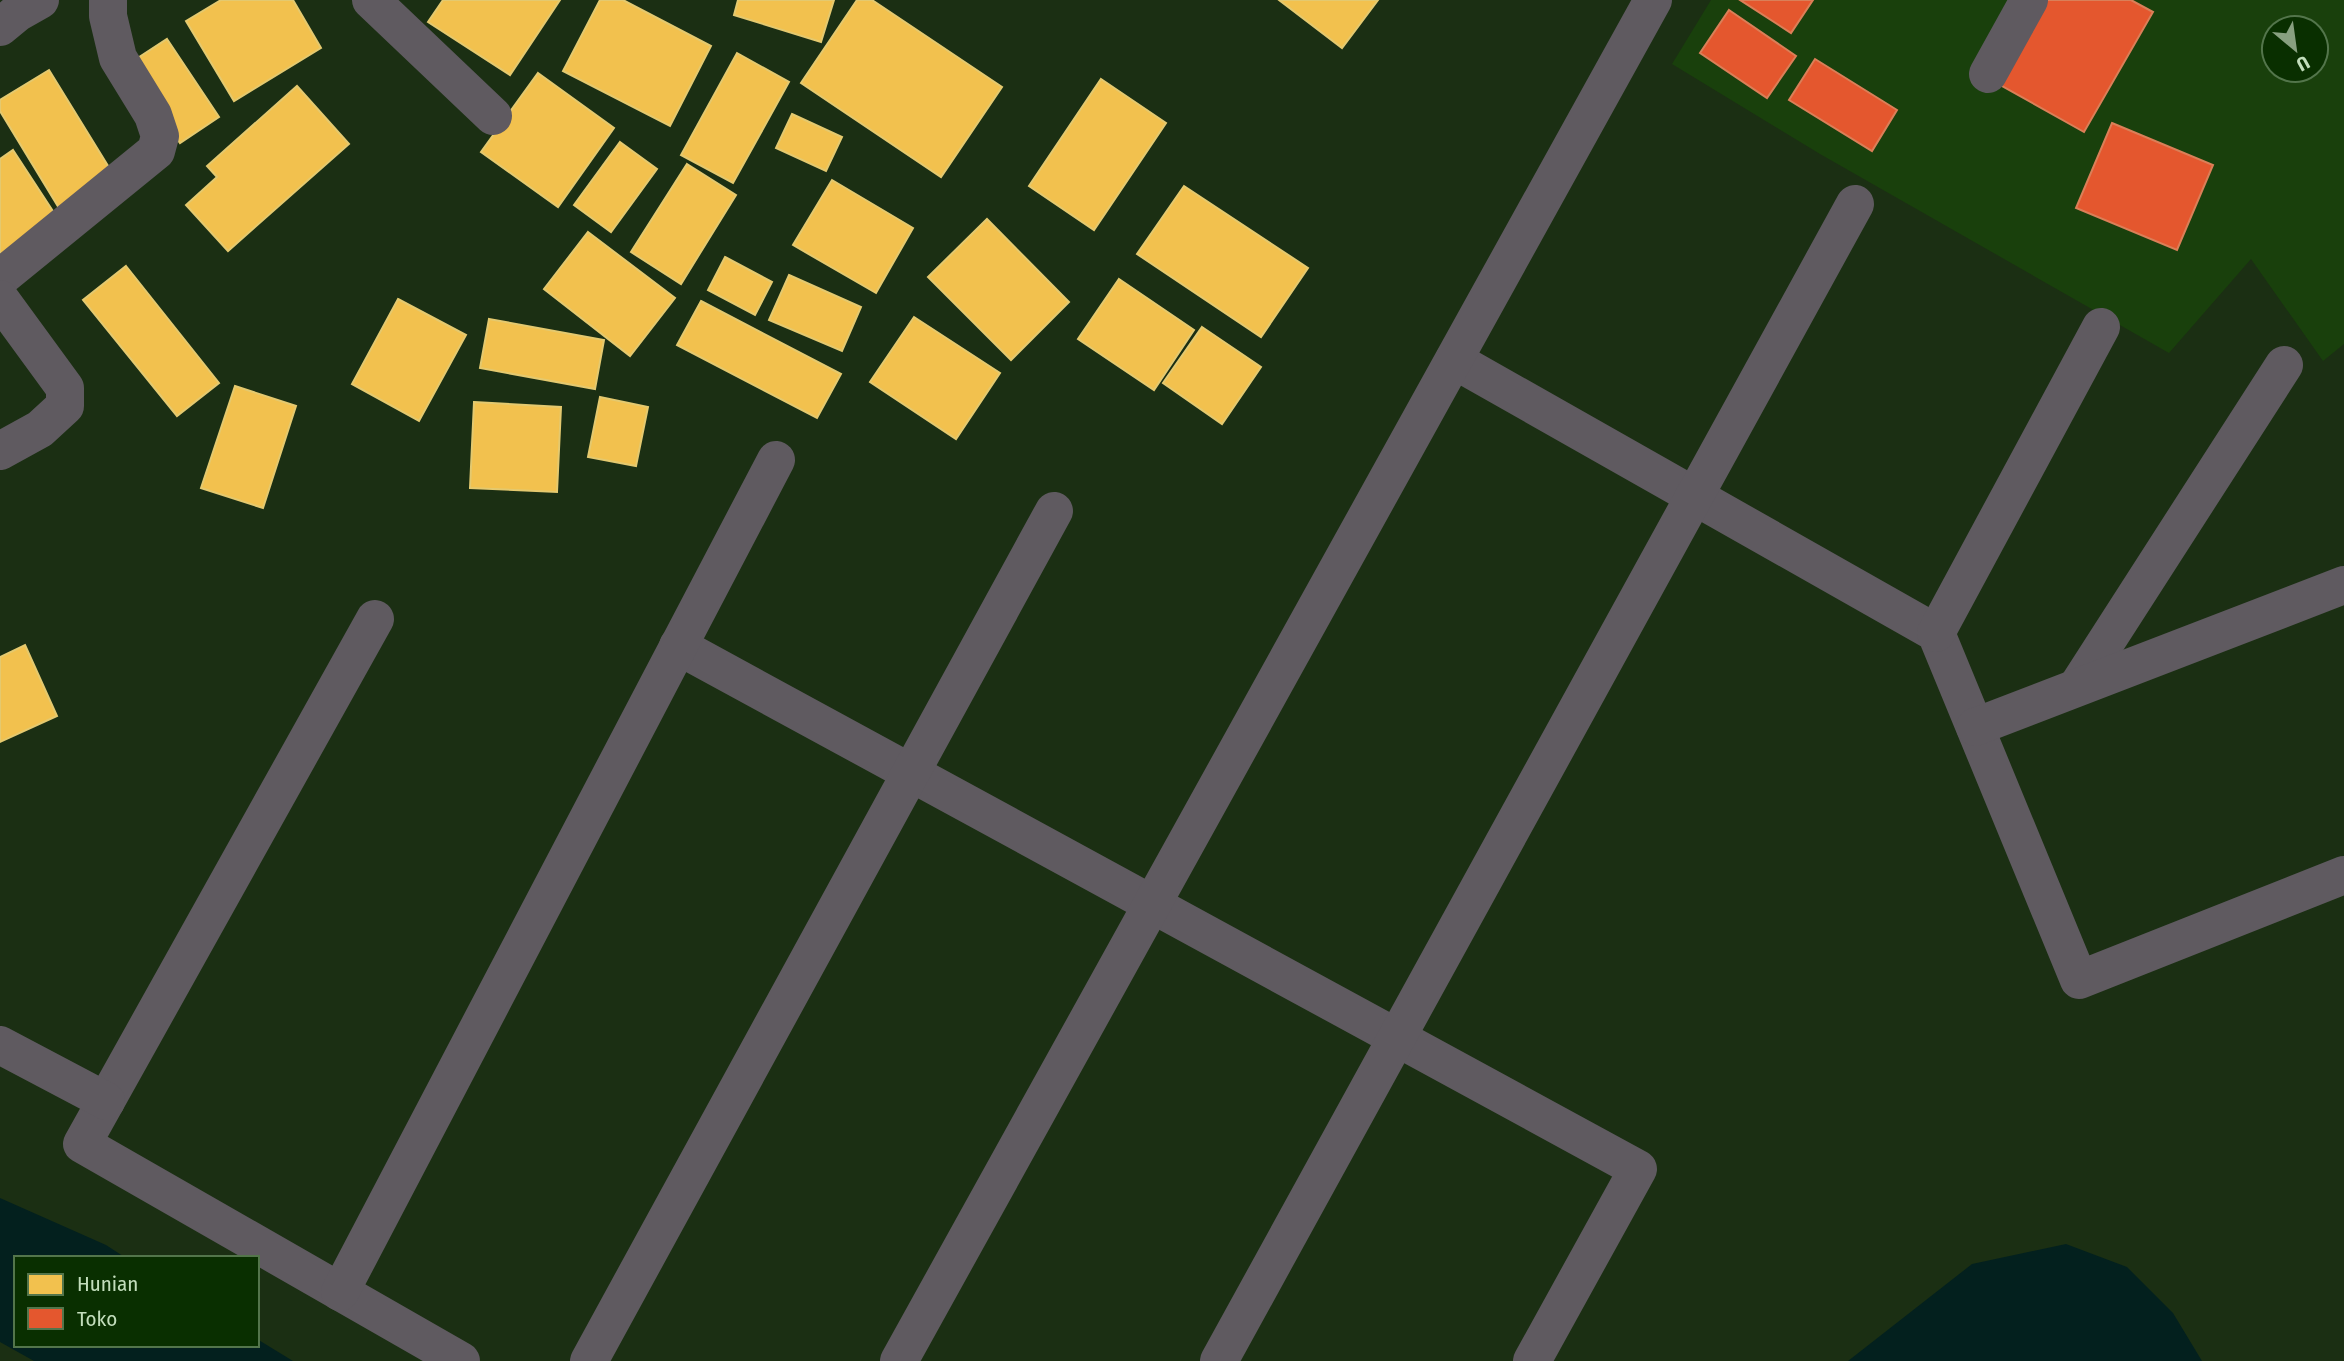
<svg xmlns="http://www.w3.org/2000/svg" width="2344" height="1361" font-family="'Fira Sans Condensed',sans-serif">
	<rect width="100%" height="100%" fill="#1b2f13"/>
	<path fill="#19400c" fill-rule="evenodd" d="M1711,0H2344V344L2323,361L2251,259L2169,353L1820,154L1672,64ZM2274,28H2316V70H2274Z"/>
	<g fill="#03201e">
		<polygon points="0,1198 106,1245 126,1258 16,1258 16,1345 257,1345 257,1339 293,1361 34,1361 0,1342"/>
		<polygon points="2066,1244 2127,1267 2173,1313 2202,1361 1848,1361 1972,1264"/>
	</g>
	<g fill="#f2c14e" stroke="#e4c96f" stroke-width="2">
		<polygon points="221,0 293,0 321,48 234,101 186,21"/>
		<polygon points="443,0 560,0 510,75 428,22"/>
		<polygon points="600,0 623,0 711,46 670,126 563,71"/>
		<polygon points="738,0 834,0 821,42 734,15"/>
		<polygon points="857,0 872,0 1002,87 941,177 801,83"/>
		<polygon points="1279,0 1378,0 1342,48"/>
		<polygon points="167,39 219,117 180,143 127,65"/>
		<polygon points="737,53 789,82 733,183 681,155"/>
		<polygon points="49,70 113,174 59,208 0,111 0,100"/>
		<polygon points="538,73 614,128 558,207 481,152"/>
		<polygon points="1101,79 1166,123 1094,230 1029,186"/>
		<polygon points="297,86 349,144 228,251 186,205 217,177 207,166"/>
		<polygon points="792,114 842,137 826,171 776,148"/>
		<polygon points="620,142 657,169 611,232 574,205"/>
		<polygon points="13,150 60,222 0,261 0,159"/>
		<polygon points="687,164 736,195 681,284 631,252"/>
		<polygon points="832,180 913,228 876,293 793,245"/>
		<polygon points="1184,186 1308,268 1261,337 1137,254"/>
		<polygon points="987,219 1069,302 1011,360 928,277"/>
		<polygon points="588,232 675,298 630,356 544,289"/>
		<polygon points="725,257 772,282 755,315 708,290"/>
		<polygon points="126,266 219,383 177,416 83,300"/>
		<polygon points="789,275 861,307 842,351 769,320"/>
		<polygon points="1119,279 1194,330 1154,390 1078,339"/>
		<polygon points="398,299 466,335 419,421 352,384"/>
		<polygon points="701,301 841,374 817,418 677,345"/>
		<polygon points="914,317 1000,373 956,439 870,382"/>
		<polygon points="489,319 604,340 595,389 480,368"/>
		<polygon points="1202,327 1261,367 1222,424 1163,383"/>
		<polygon points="235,386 296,406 263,508 201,488"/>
		<polygon points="600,397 648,407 636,466 588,457"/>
		<polygon points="474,402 561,407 557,492 470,488"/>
		<polygon points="25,645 57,716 0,742 0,657"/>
	</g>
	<g fill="#e4572e" stroke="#da7f58" stroke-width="2">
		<polygon points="1740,0 1813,0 1791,33"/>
		<polygon points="2042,0 2131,0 2153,12 2084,132 1995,82"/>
		<polygon points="1729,10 1796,56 1767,98 1700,53"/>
		<polygon points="1815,59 1897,110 1872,151 1789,100"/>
		<polygon points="2112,123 2213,165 2177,250 2076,208"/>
	</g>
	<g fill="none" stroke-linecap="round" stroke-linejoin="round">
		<g stroke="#5f5a60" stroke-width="38">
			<polyline points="371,0 493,116"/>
			<polyline points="0,27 17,13 40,0"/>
			<polyline points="1988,74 2029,0"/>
			<polyline points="0,278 156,151 160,136 153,115 118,58 108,16 108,0"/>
			<polyline points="0,299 65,388 65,406 40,429 0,451"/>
			<polyline points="1454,360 1936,633 2079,980 2344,875"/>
			<polyline points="375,619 82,1144 461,1361"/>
			<polyline points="1936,633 2101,327"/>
			<polyline points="678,646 1638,1169 1532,1361"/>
			<polyline points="2077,687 2284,365"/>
			<polyline points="1975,727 2344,585"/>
			<polyline points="0,1045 106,1101"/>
			<polyline points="340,1292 776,460"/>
			<polyline points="589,1361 1054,511"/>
			<polyline points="899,1361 1653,0"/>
			<polyline points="1219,1361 1855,204"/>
		</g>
	</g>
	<rect x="14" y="1256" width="245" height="91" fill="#092f00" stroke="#53754b" stroke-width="2"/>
	<rect x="28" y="1274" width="35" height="21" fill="#f2c14e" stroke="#53754b" stroke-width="2"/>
	<text x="77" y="1291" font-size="21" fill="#c2ddbb">Hunian</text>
	<rect x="28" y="1308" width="35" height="21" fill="#e4572e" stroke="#53754b" stroke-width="2"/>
	<text x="77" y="1326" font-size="21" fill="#c2ddbb">Toko</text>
	<g transform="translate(2295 49) rotate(151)"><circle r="33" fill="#092f00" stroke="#53754b" stroke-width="2"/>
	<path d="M0-5L12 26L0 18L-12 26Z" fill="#88a080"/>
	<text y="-10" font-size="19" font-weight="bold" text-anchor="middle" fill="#c2ddbb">U</text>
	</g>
</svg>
